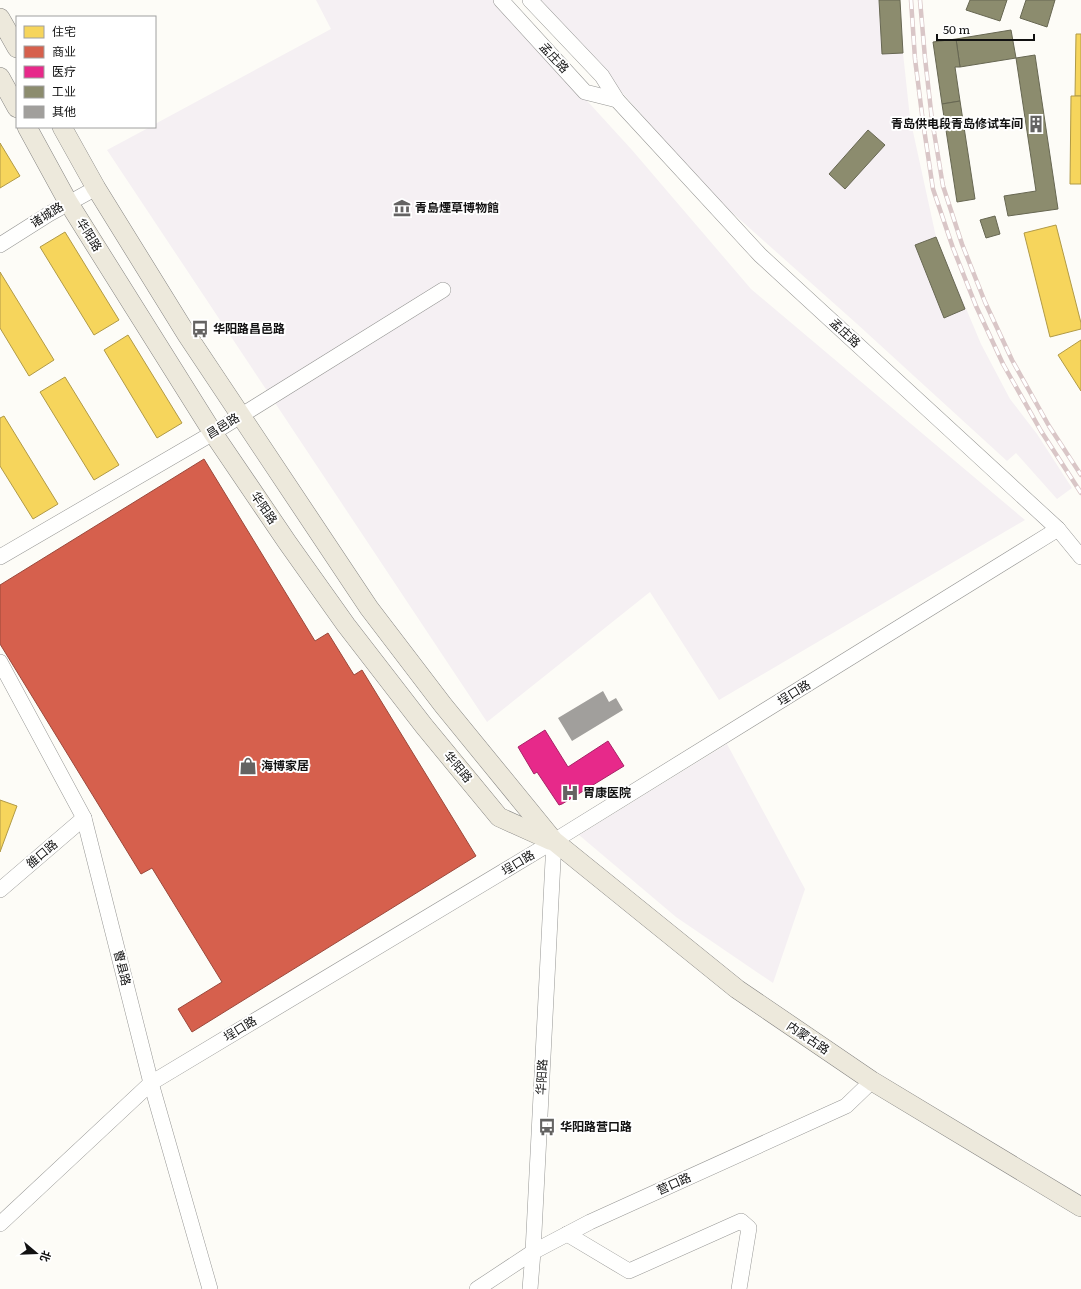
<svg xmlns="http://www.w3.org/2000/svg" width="1081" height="1289" font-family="Literata,'Noto Sans SC',serif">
	<rect width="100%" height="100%" fill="#fdfcf7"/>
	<g fill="#f5f0f3">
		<polygon points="316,0 495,0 632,150 751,289 1025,520 719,700 650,592 487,722 107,150 150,127 155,127 155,124 331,29"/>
		<polygon points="541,0 900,0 903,53 910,118 936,237 981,344 1010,399 1037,434 1072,488 1057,499 1016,453 1007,461 856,323 727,208 676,154"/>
		<polygon points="727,744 805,889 773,983 676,917 579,835"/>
	</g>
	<g fill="#f6d55c" stroke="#b19a46">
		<polygon points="1076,34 1081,34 1081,96 1075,96"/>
		<polygon points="1071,96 1081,96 1081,184 1070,184"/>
		<polygon points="0,143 20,176 0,188"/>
		<polygon points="1056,225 1081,323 1081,329 1050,337 1024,233"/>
		<polygon points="65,232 119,320 94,335 40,247"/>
		<polygon points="0,272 54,360 29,376 0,328"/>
		<polygon points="128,335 182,423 157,438 104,350"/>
		<polygon points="1081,340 1081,391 1058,355"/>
		<polygon points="65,377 119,465 94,480 40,392"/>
		<polygon points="4,416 58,504 33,519 0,466 0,418"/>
		<polygon points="0,800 17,806 0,852"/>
	</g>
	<polygon fill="#d6604d" stroke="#9b483b" points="204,459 315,641 328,633 354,675 362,670 476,856 192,1032 178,1009 222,982 152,868 141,874 0,644 0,585"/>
	<polygon fill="#e7298a" stroke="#a72266" points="545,730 568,767 608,741 624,766 562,804 559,805 537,772 534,774 518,747"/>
	<g fill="#8c8c6e" stroke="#676752">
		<polygon points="879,0 900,0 903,53 882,54"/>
		<polygon points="970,0 1007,0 1000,21 966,10"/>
		<polygon points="1026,0 1055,0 1047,27 1020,18"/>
		<polygon points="1011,30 1016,58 960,67 956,39"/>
		<polygon points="956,39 960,67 955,67 960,101 942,104 933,42"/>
		<polygon points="1035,55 1058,209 1008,216 1004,196 1036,191 1016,58"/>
		<polygon points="960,101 975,199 957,202 942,104"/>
		<polygon points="868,130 885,145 845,189 829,174"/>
		<polygon points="995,216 1000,234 986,238 980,220"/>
		<polygon points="936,237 965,309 944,318 915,245"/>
	</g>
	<polygon fill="#a19f9c" points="603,691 609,702 616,698 623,710 572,741 558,718"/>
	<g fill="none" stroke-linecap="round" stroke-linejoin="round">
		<g stroke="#979795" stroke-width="16">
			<g id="minor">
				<polyline points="501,0 585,92 617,100"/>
				<polyline points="530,0 602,76 617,100 760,255 1058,529 1081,557"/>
				<polyline points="0,245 49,214 96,188"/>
				<polyline points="0,557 213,433 443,290"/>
				<polyline points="0,662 84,818 151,1083 210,1289"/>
				<polyline points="0,890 84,818"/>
				<polyline points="0,1224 151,1083 554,841 1058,529"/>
				<polyline points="567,1234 629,1271 741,1221 749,1228 739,1289"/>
				<polyline points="477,1289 533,1252 590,1222 846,1106 872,1081"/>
				<polyline points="530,1289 533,1252 554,841"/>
			</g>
		</g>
		<g stroke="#858482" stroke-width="20">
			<g id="major">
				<polyline points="0,18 17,48"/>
				<polyline points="0,77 17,108"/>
				<polyline points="27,127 68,202 213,433 287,542 346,625 424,726 499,817 550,840"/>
				<polyline points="62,127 96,188 187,335 369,608 443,705 554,841 737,989 872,1081 1081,1207"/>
			</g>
		</g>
		<use href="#minor" stroke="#fffffe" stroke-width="15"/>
		<use href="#major" stroke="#ede9dc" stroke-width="19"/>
		<g stroke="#d9c6c7" stroke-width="4.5">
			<g id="rail">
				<polyline points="911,0 915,59 923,122 933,189 953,248 976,306 1003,364 1041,431 1081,493"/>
				<polyline points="920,0 925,58 932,120 943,186 962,244 985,302 1012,360 1049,426 1081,475"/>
			</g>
		</g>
		<use href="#rail" stroke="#fff" stroke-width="3" stroke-dasharray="9" stroke-linecap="butt"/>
	</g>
	<defs>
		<g id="building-bare" transform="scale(1.38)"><path d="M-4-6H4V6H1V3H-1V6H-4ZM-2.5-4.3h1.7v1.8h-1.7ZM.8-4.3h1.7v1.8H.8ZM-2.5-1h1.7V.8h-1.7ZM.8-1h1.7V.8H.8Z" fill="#646362" stroke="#fff" stroke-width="2.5" paint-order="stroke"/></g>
		<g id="museum-bare" transform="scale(1.38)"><path d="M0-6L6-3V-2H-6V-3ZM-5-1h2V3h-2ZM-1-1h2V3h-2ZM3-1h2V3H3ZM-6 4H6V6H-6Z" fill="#646362" stroke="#fff" stroke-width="2.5" paint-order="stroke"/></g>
		<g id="bus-bare" transform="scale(1.38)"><path d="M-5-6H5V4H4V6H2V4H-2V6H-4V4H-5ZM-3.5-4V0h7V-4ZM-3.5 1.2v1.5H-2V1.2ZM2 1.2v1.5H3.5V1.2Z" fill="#646362" stroke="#fff" stroke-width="2.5" paint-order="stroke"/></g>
		<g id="shop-bare" transform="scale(1.38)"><path d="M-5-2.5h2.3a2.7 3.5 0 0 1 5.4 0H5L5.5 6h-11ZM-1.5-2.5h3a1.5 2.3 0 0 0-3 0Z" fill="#646362" stroke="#fff" stroke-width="2.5" paint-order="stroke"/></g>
		<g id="hospital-bare" transform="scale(1.38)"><path d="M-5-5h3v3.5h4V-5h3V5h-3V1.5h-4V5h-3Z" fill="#646362" stroke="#fff" stroke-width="2.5" paint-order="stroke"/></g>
	</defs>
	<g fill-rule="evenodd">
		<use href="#building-bare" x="1036" y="124"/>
		<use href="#museum-bare" x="402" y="208"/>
		<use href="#bus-bare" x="200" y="329"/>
		<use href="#shop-bare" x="248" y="766"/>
		<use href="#hospital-bare" x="570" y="793"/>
		<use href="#bus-bare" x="547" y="1127"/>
	</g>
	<g text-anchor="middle" stroke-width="4" stroke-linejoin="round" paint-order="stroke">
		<g font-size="12" fill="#111" stroke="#fff">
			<text transform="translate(554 58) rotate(47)" y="4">孟庄路</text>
			<text transform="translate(47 215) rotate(-32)" y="4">诸城路</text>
			<text transform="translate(89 235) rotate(58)" y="4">华阳路</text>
			<text transform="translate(845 333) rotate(43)" y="4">孟庄路</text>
			<text transform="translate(223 426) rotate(-32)" y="4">昌邑路</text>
			<text transform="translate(264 508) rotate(56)" y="4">华阳路</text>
			<text transform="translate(794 693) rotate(-32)" y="4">埕口路</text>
			<text transform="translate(458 767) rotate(50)" y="4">华阳路</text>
			<text transform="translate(42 854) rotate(-40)" y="4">雒口路</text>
			<text transform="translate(518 863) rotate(-31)" y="4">埕口路</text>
			<text transform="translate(122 968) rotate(76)" y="4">曹县路</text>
			<text transform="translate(240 1029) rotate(-31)" y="4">埕口路</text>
			<text transform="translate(808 1038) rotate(34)" y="4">内蒙古路</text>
			<text transform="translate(542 1077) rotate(-87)" y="4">华阳路</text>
			<text transform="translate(674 1184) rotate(-24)" y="4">营口路</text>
		</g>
		<g font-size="12" font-weight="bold" fill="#111" stroke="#fff" text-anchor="start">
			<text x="1023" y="128" text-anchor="end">青岛供电段青岛修试车间</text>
			<text x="415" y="212">青島煙草博物館</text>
			<text x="213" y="333">华阳路昌邑路</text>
			<text x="261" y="770">海博家居</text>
			<text x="583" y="797">胃康医院</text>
			<text x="560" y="1131">华阳路营口路</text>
		</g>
	</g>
	<rect x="16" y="16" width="140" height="112" fill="#ffffff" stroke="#a0a0a0"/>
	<rect x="24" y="26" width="20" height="12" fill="#f6d55c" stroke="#a0a0a0"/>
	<text x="52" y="36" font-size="12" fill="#111111">住宅</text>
	<rect x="24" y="46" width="20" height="12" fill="#d6604d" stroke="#a0a0a0"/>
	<text x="52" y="56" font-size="12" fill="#111111">商业</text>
	<rect x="24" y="66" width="20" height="12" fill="#e7298a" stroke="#a0a0a0"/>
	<text x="52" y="76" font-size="12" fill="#111111">医疗</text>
	<rect x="24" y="86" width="20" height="12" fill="#8c8c6e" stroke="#a0a0a0"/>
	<text x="52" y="96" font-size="12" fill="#111111">工业</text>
	<rect x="24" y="106" width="20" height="12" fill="#a19f9c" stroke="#a0a0a0"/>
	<text x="52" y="116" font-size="12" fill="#111111">其他</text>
	<g transform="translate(36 1253) rotate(109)" stroke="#ffffff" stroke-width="3" paint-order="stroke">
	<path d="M0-3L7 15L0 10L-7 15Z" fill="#111111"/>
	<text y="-6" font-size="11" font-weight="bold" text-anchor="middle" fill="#111111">北</text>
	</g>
	<path d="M937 34v6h97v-6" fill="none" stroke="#111111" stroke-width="2"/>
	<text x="943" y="34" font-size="12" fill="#111111" stroke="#ffffff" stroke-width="3" paint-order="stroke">50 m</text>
</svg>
